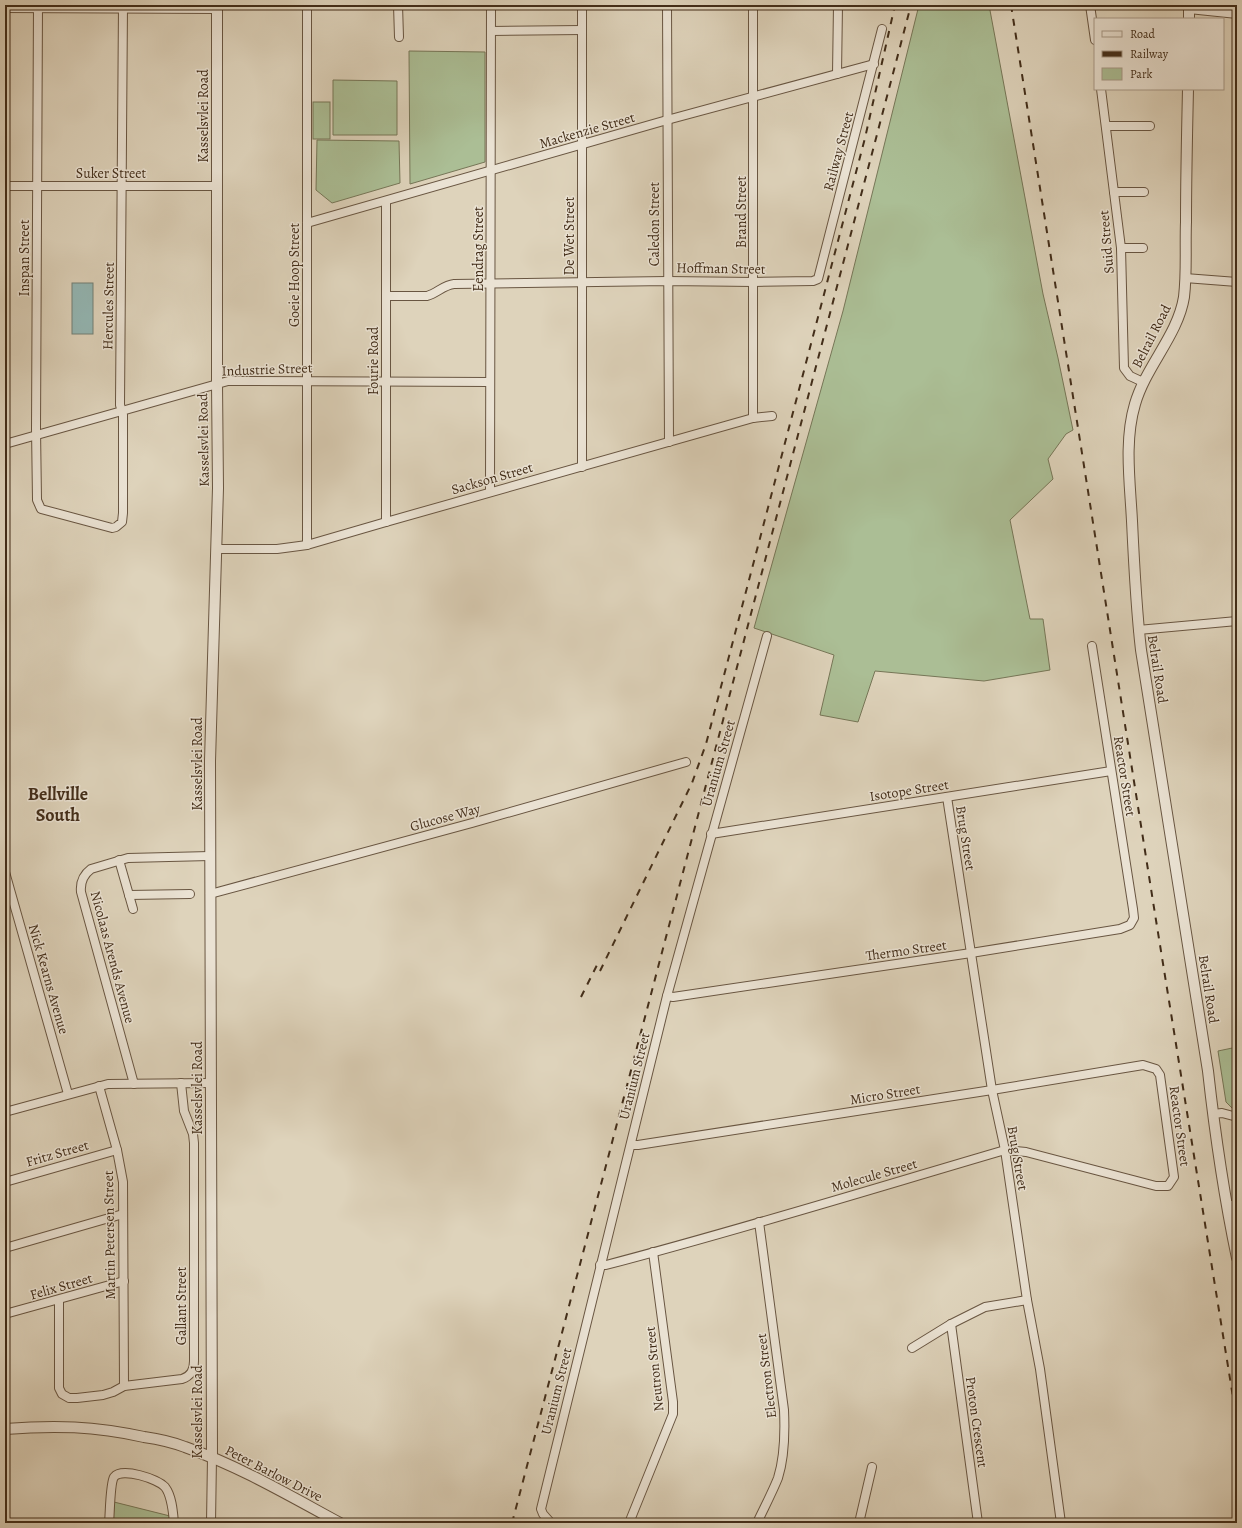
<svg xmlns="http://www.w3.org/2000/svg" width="1242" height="1528" font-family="Alegreya,serif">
	<rect width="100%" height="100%" fill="#ded3bb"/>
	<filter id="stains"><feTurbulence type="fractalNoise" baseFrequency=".005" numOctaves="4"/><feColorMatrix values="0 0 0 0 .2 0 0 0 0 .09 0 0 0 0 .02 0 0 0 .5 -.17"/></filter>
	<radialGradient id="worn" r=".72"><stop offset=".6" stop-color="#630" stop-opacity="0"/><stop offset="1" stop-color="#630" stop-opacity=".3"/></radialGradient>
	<g fill="#abbe95" stroke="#767657">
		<polygon points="919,5 989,5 1043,294 1058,358 1073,430 1066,434 1048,459 1053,479 1010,520 1030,619 1043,619 1050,670 984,681 875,671 858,722 820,715 834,655 754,628 843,311"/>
		<polygon points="409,51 485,52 485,162 410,184"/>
		<polygon points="333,80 397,81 397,135 333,135"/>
		<rect x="313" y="102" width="17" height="37"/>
		<polygon points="317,140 399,141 400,183 332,203 316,190"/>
		<polygon points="1237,1047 1237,1111 1234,1110 1226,1102 1218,1051"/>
		<polygon points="114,1502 170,1516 170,1523 113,1523"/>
	</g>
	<rect fill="#94b7b4" stroke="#738076" x="72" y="283" width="21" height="51"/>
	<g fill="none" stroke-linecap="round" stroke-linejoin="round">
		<g stroke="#695642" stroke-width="10">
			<g id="minor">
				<polyline points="38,5 36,429 37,500 41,509 112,528 116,527 122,522 123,513 123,415 120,405 123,5"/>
				<polyline points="307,5 307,545"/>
				<polyline points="398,5 399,37"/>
				<polyline points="667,5 669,442"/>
				<polyline points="753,5 753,418"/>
				<polyline points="1090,5 1095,40"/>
				<polyline points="5,8 217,9"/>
				<polyline points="1189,9 1237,14"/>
				<polyline points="491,31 582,30"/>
				<polyline points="837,74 838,5"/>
				<polyline points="1101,89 1121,248 1124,368 1130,376 1143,382"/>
				<polyline points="1106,126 1150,126"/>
				<polyline points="5,186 218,186"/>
				<polyline points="1114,192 1144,192"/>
				<polyline points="386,201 386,522"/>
				<polyline points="307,223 667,120 874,64"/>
				<polyline points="1121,248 1143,248"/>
				<polyline points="1185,278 1237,282"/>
				<path d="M386,296H427C437,293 444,285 454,284L667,281L754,282L813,281L818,279L882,29"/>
				<polyline points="5,444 228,381 490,382"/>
				<polyline points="582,467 582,5"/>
				<polyline points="490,492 491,5"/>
				<polyline points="217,549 277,549 307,545 386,522 753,418 772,416"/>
				<polyline points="1138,630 1237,621"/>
				<polyline points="947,797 992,1090 1005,1150 1027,1300 1040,1369 1061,1523"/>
				<polyline points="711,834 1111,771"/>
				<polyline points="119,860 133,909"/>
				<polyline points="5,872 68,1094"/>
				<polyline points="210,894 472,823 686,762"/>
				<polyline points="129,895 190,894"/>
				<polyline points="667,996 673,997 971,953 1120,929 1130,925 1134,918 1133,909 1092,646"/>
				<path d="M134,1084L81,892C80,882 83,875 91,869L128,858L210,856"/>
				<polyline points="99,1086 117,1150 123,1182 124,1386"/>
				<polyline points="5,1112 108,1084 210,1083"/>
				<polyline points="1213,1114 1222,1113 1237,1117"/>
				<polyline points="5,1182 117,1150"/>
				<polyline points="1227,1205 1237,1205"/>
				<polyline points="5,1248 123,1214"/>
				<path d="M600,1265H606C740,1230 872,1189 1005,1150L1026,1152L1156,1186H1168L1174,1177L1160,1075L1156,1069L1143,1065L992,1090L638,1145H631"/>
				<path d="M59,1300V1388L62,1394L69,1398H77L103,1395L113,1392L124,1386L182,1379C191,1376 194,1370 194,1361V1143L193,1134L184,1111L181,1083"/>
				<polyline points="5,1314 124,1281"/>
				<polyline points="951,1324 978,1523"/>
				<polyline points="912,1348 951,1324 985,1307 1027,1300"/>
				<path d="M109,1523C110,1514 110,1483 114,1477C122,1467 158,1479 165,1487C172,1496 173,1512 174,1523"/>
				<polyline points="211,1523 212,1457"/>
				<polyline points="551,1523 543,1514 541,1509 667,996 767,636"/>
				<polyline points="629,1523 673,1414 673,1402 653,1252"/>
				<path d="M757,1523C764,1508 772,1493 778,1478C785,1456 785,1432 784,1410L759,1222"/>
				<polyline points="859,1523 872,1467"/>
			</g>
		</g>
		<g stroke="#695642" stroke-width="12">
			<g id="tertiary">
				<polyline points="1189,19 1189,5"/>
				<path d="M1188,89C1187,133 1186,177 1186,222C1185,247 1187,272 1184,297C1178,335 1146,366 1135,404C1124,441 1130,482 1132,521C1134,564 1136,607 1141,650L1208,1071C1215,1134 1224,1196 1237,1258"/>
				<path d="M5,1429C55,1425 94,1426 144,1437C158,1439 172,1442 185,1447C239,1466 290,1496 340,1523"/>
				<polyline points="212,1457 210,761 218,488 217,384 217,5"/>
			</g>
		</g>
		<use href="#minor" stroke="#eae2d3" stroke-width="8"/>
		<use href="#tertiary" stroke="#eae2d3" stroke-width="10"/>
		<g stroke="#422d19" stroke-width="2" stroke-dasharray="7 7" stroke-linecap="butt">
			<polyline points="1011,5 1155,914 1237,1422"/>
			<polyline points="600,971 692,783 706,744 865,138 895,5"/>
			<polyline points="581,997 599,961"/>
			<polyline points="512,1523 911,5"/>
		</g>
	</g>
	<g text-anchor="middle" stroke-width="3" stroke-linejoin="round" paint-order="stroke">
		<g font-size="14" fill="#422d19" stroke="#eae2d3">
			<text transform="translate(203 116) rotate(-90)" y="5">Kasselsvlei Road</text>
			<text transform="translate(587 130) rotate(-16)" y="5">Mackenzie Street</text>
			<text transform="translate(838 151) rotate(-75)" y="5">Railway Street</text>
			<text x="111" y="178">Suker Street</text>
			<text transform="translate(741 212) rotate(-90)" y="5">Brand Street</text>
			<text transform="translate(654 224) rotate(-90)" y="5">Caledon Street</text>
			<text transform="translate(569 236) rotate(-90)" y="5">De Wet Street</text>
			<text transform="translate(1106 242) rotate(-95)" y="5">Suid Street</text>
			<text transform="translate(478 249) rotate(-90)" y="5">Eendrag Street</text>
			<text transform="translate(24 258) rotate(-90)" y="5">Inspan Street</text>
			<text transform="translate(721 268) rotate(1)" y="5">Hoffman Street</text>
			<text transform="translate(294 275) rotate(-90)" y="5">Goeie Hoop Street</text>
			<text transform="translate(108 306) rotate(-89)" y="5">Hercules Street</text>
			<text transform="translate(1151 336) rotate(-63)" y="5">Belrail Road</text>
			<text transform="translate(373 361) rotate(-90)" y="5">Fourie Road</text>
			<text transform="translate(267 369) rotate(-2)" y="5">Industrie Street</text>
			<text transform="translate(203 440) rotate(-91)" y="5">Kasselsvlei Road</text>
			<text transform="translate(492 478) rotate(-16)" y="5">Sackson Street</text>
			<text transform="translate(1158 669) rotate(81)" y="5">Belrail Road</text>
			<text transform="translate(718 763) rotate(-74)" y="5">Uranium Street</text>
			<text transform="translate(197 764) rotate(-90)" y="5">Kasselsvlei Road</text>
			<text transform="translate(1125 776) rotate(81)" y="5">Reactor Street</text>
			<text transform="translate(909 790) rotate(-9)" y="5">Isotope Street</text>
			<text transform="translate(445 817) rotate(-15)" y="5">Glucose Way</text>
			<text transform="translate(966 838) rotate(81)" y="5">Brug Street</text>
			<text transform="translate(906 950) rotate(-8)" y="5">Thermo Street</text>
			<text transform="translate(113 957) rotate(75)" y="5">Nicolaas Arends Avenue</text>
			<text transform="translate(49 979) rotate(74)" y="5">Nick Kearns Avenue</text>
			<text transform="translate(1209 989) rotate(81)" y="5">Belrail Road</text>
			<text transform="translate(634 1076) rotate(-76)" y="5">Uranium Street</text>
			<text transform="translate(197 1088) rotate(-90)" y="5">Kasselsvlei Road</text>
			<text transform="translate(885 1094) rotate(-9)" y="5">Micro Street</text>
			<text transform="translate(1180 1126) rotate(82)" y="5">Reactor Street</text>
			<text transform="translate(57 1153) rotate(-16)" y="5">Fritz Street</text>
			<text transform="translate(1018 1158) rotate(80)" y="5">Brug Street</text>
			<text transform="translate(874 1175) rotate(-16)" y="5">Molecule Street</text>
			<text transform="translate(109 1235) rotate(-91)" y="5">Martin Petersen Street</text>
			<text transform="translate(61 1286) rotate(-16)" y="5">Felix Street</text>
			<text transform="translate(181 1306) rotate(-90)" y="5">Gallant Street</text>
			<text transform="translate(654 1369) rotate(-96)" y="5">Neutron Street</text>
			<text transform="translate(766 1376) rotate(-97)" y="5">Electron Street</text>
			<text transform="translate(556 1391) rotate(-76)" y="5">Uranium Street</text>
			<text transform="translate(197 1412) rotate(-90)" y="5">Kasselsvlei Road</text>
			<text transform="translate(977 1422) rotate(82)" y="5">Proton Crescent</text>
			<text transform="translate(274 1473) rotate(27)" y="5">Peter Barlow Drive</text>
		</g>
		<g font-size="18" font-weight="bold" fill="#422d19" stroke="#eae2d3">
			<text x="58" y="800">Bellville<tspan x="58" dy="21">South</tspan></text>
		</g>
	</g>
	<rect width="1242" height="1528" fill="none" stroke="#ded3bb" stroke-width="20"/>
	<rect x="6" y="6" width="1230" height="1516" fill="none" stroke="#422d19" stroke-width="2"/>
	<rect x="10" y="10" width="1222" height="1508" fill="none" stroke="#422d19"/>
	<rect x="1094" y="18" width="130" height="72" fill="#eae2d3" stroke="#a79a89"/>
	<rect x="1102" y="31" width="20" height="6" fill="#eae2d3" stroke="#a79a89"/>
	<text x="1130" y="38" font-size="12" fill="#422d19">Road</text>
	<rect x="1102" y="51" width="20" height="6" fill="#422d19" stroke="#a79a89"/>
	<text x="1130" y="58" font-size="12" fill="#422d19">Railway</text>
	<rect x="1102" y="68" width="20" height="12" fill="#abbe95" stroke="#a79a89"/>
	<text x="1130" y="78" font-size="12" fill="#422d19">Park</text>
	<rect width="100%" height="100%" filter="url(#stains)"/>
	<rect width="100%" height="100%" fill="url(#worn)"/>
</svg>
